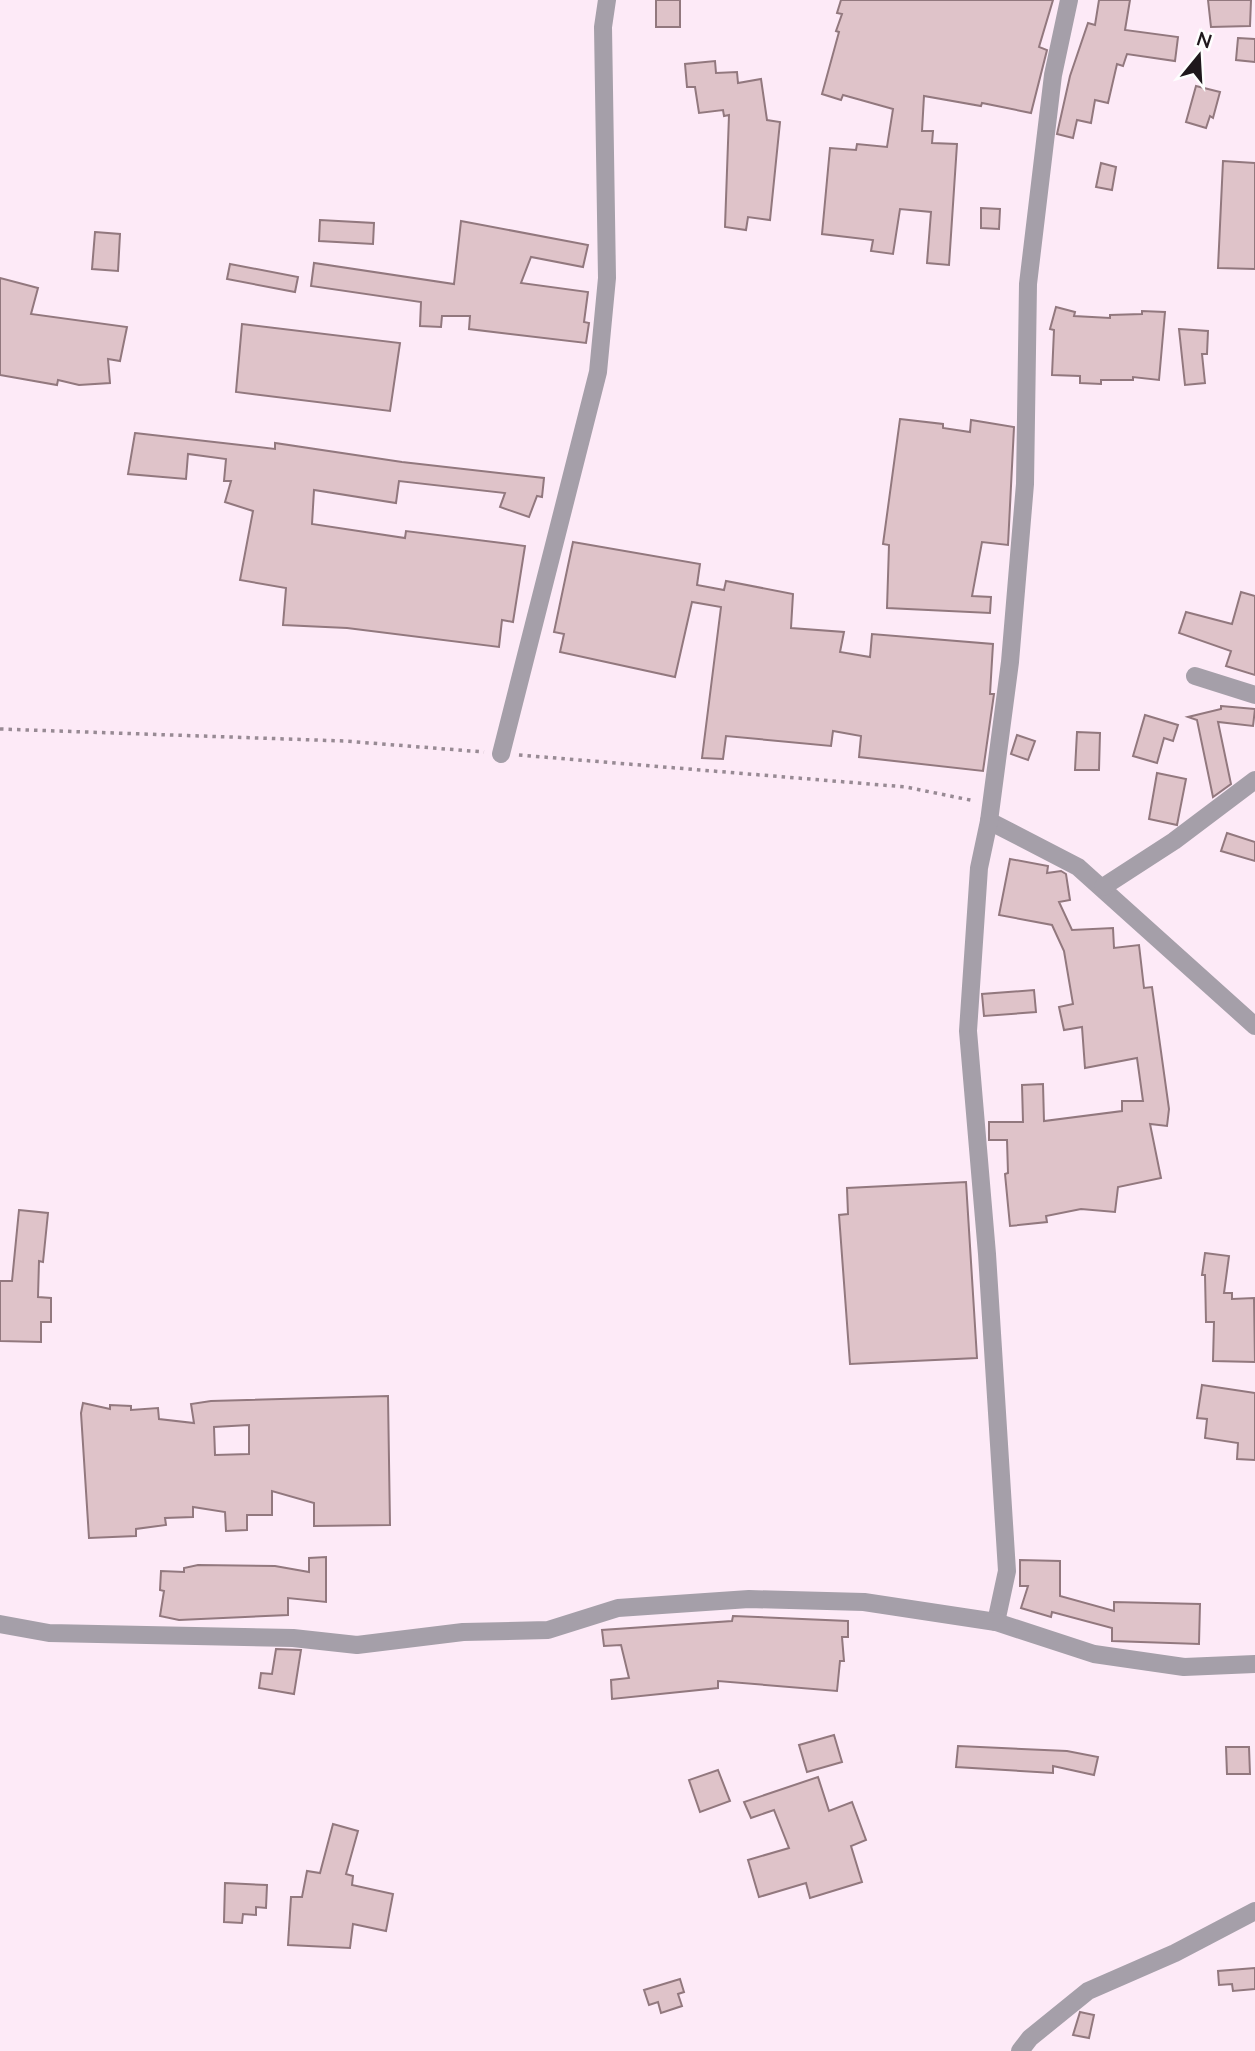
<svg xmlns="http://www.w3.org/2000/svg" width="1255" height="2051" font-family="Lato,sans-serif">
	<rect width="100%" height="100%" fill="#fdeaf7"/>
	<g fill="#dfc3c9" stroke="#92787e" stroke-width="2" fill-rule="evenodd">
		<rect x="656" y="0" width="24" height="27"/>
		<polygon points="841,0 1053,0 1039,47 1047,50 1031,113 982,103 981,106 924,96 922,131 933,131 932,143 957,144 949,265 927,263 931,212 900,209 893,254 871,251 873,240 822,234 830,148 856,150 857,144 887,147 893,109 843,95 841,100 822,94 839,32 836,31 842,14 837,13"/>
		<polygon points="1099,0 1130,0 1125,30 1178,37 1175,61 1127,54 1123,66 1117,64 1108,103 1095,100 1091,123 1077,120 1073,138 1057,134 1070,76 1088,23 1095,25"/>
		<polygon points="1208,0 1251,0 1250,26 1211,27"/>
		<polygon points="1238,38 1255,39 1255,62 1236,60"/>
		<polygon points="715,61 716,73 737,72 738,83 761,79 767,120 780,122 770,220 748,217 746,230 725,227 729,115 724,116 723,110 699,113 695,87 687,87 685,64"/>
		<polygon points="1196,86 1220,92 1213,118 1210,116 1206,128 1186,122"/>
		<polygon points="1223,161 1255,163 1255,269 1218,268"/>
		<polygon points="1101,163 1116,167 1112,190 1096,187"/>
		<polygon points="981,208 1000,209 999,229 981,228"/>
		<polygon points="320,220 374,223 373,244 319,241"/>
		<polygon points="461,221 588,245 583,267 531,257 521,283 588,292 584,322 589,323 586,343 469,329 470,316 442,316 441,327 420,326 421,302 311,286 314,263 454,284"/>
		<polygon points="95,232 120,234 118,271 92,269"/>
		<polygon points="230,264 298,277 295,292 227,279"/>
		<polygon points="0,278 38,288 31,314 127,327 120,361 108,359 110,383 79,385 58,380 57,385 0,375"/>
		<polygon points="1056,307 1075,312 1074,316 1110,318 1110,315 1142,314 1142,311 1165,312 1159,380 1133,377 1133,380 1101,380 1101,384 1080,383 1080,376 1052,375 1054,330 1050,329"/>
		<polygon points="242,324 400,343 390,411 236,392"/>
		<polygon points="1179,329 1208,331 1207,354 1202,354 1205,383 1185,385"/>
		<polygon points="900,419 943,424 943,428 970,432 971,420 1014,427 1008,545 982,542 972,596 991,597 990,613 887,608 889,545 883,544"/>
		<polygon points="135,433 275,449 275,443 402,462 544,478 542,497 537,496 529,517 500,507 505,493 399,481 396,503 314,490 312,524 405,538 406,531 525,546 513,622 502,620 499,647 347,628 283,625 286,588 240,580 253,511 225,502 231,481 224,481 226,459 188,454 186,479 128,474"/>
		<polygon points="573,542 700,564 697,585 724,590 726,581 793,594 791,628 844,632 840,652 870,657 872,634 993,644 990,694 994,694 983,771 859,757 861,736 833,731 831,746 726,736 723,759 702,758 721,607 692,602 675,677 560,652 564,634 554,632"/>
		<polygon points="1241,592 1255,596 1255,675 1226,666 1231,651 1179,633 1186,612 1232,624"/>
		<polygon points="1221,706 1255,709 1253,726 1218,722 1231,784 1213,797 1197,720 1188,717 1221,709"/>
		<polygon points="1145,715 1178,725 1173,741 1164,738 1157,763 1133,756"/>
		<polygon points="1077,732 1100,733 1099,770 1075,770"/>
		<polygon points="1017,735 1035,741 1028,760 1011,754"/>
		<polygon points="1157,773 1186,779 1177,825 1149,819"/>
		<polygon points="1227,833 1255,842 1255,861 1221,851"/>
		<polygon points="1010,859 1048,866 1047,873 1061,871 1066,874 1070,900 1059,902 1072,930 1113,928 1114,948 1139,945 1144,988 1152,987 1169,1109 1167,1126 1150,1124 1161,1178 1118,1187 1115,1212 1081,1209 1046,1216 1047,1222 1010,1226 1005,1174 1008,1173 1007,1140 989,1140 989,1122 1023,1122 1022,1085 1043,1084 1044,1121 1122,1111 1122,1101 1143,1101 1137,1058 1085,1068 1082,1027 1064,1030 1059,1007 1073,1004 1064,951 1052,925 999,915"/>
		<polygon points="1034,990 1036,1012 984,1016 982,994"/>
		<polygon points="966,1182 977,1358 850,1364 839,1215 848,1214 847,1188"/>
		<polygon points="19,1210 48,1213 43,1262 39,1261 38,1297 51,1298 51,1322 41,1322 41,1342 0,1341 0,1281 12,1281"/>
		<polygon points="1205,1253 1229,1256 1224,1293 1232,1293 1232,1299 1254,1298 1255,1362 1213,1361 1214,1322 1206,1322 1205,1275 1202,1275"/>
		<polygon points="1202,1385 1255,1393 1255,1460 1237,1459 1238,1443 1205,1438 1207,1419 1197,1418"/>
		<path d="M388,1396L390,1525L314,1526V1503L272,1491V1515H247V1530L226,1531L225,1512L193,1507V1517L165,1518L166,1525L136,1529V1536L89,1538L81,1413L83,1403L110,1409V1405L131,1406V1410L158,1408L159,1419L194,1423L191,1404L211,1401ZM249,1425V1454L215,1455L214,1427Z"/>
		<polygon points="326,1557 326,1602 288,1598 288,1615 179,1620 160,1616 164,1591 160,1590 161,1571 184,1572 184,1568 198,1565 275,1566 309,1572 309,1558"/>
		<polygon points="1020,1560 1060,1561 1060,1596 1114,1611 1114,1602 1200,1604 1199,1644 1112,1641 1112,1628 1052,1612 1051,1617 1021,1608 1028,1586 1020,1586"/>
		<polygon points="733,1616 848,1621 848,1637 842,1637 844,1661 840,1661 837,1691 718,1681 718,1688 612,1699 611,1680 629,1678 621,1645 604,1646 602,1630 732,1621"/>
		<polygon points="276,1649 301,1650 294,1694 259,1688 261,1673 272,1674"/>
		<polygon points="834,1735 842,1762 807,1772 799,1745"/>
		<polygon points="958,1746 1067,1751 1098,1757 1094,1775 1053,1766 1053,1773 956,1767"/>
		<polygon points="1226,1747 1249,1747 1250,1774 1227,1774"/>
		<polygon points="718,1770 730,1801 700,1812 689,1780"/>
		<polygon points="818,1777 829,1811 852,1802 866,1840 851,1846 862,1882 810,1898 806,1883 759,1897 748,1860 789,1848 774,1810 751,1818 744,1802"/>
		<polygon points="333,1824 358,1831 346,1874 353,1876 352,1885 393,1894 386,1931 353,1924 350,1948 288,1945 291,1897 302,1897 307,1871 320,1873"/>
		<polygon points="225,1883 267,1885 266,1908 256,1907 256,1915 243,1914 242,1923 224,1922"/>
		<polygon points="1255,1968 1255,1989 1233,1991 1232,1984 1219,1985 1218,1971"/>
		<polygon points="680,1979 684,1992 678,1994 682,2006 661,2013 658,2002 649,2005 644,1990"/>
		<polygon points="1080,2012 1094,2015 1089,2038 1073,2035"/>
	</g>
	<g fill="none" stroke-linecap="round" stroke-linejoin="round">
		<g stroke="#988a94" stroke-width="3.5" stroke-dasharray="3.5 5" stroke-linecap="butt">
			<polyline points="0,729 344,741 484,752"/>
			<polyline points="519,755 906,787 975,801"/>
		</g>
		<g stroke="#a59fa9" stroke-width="18">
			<polyline points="1195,676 1255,695"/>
			<polyline points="501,754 598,372 607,278 603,27 607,0"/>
			<polyline points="989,821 1078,867 1255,1026"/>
			<polyline points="1103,887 1174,841 1255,780"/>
			<polyline points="996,1622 1007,1571 987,1254 968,1031 979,868 989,821 1010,662 1025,484 1028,284 1053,75 1069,0"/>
			<polyline points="0,1624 49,1633 293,1638 357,1645 463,1632 548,1630 618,1608 749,1599 864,1602 996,1622 1094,1654 1184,1667 1255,1664"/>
			<polyline points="1020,2051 1030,2038 1088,1991 1175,1953 1255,1911"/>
		</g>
	</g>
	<g transform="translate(1199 56) rotate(18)" stroke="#fefefe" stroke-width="5" paint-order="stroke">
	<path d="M0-5L12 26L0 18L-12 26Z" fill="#1f171c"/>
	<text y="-10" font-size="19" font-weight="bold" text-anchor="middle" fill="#1f171c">N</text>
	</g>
</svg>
